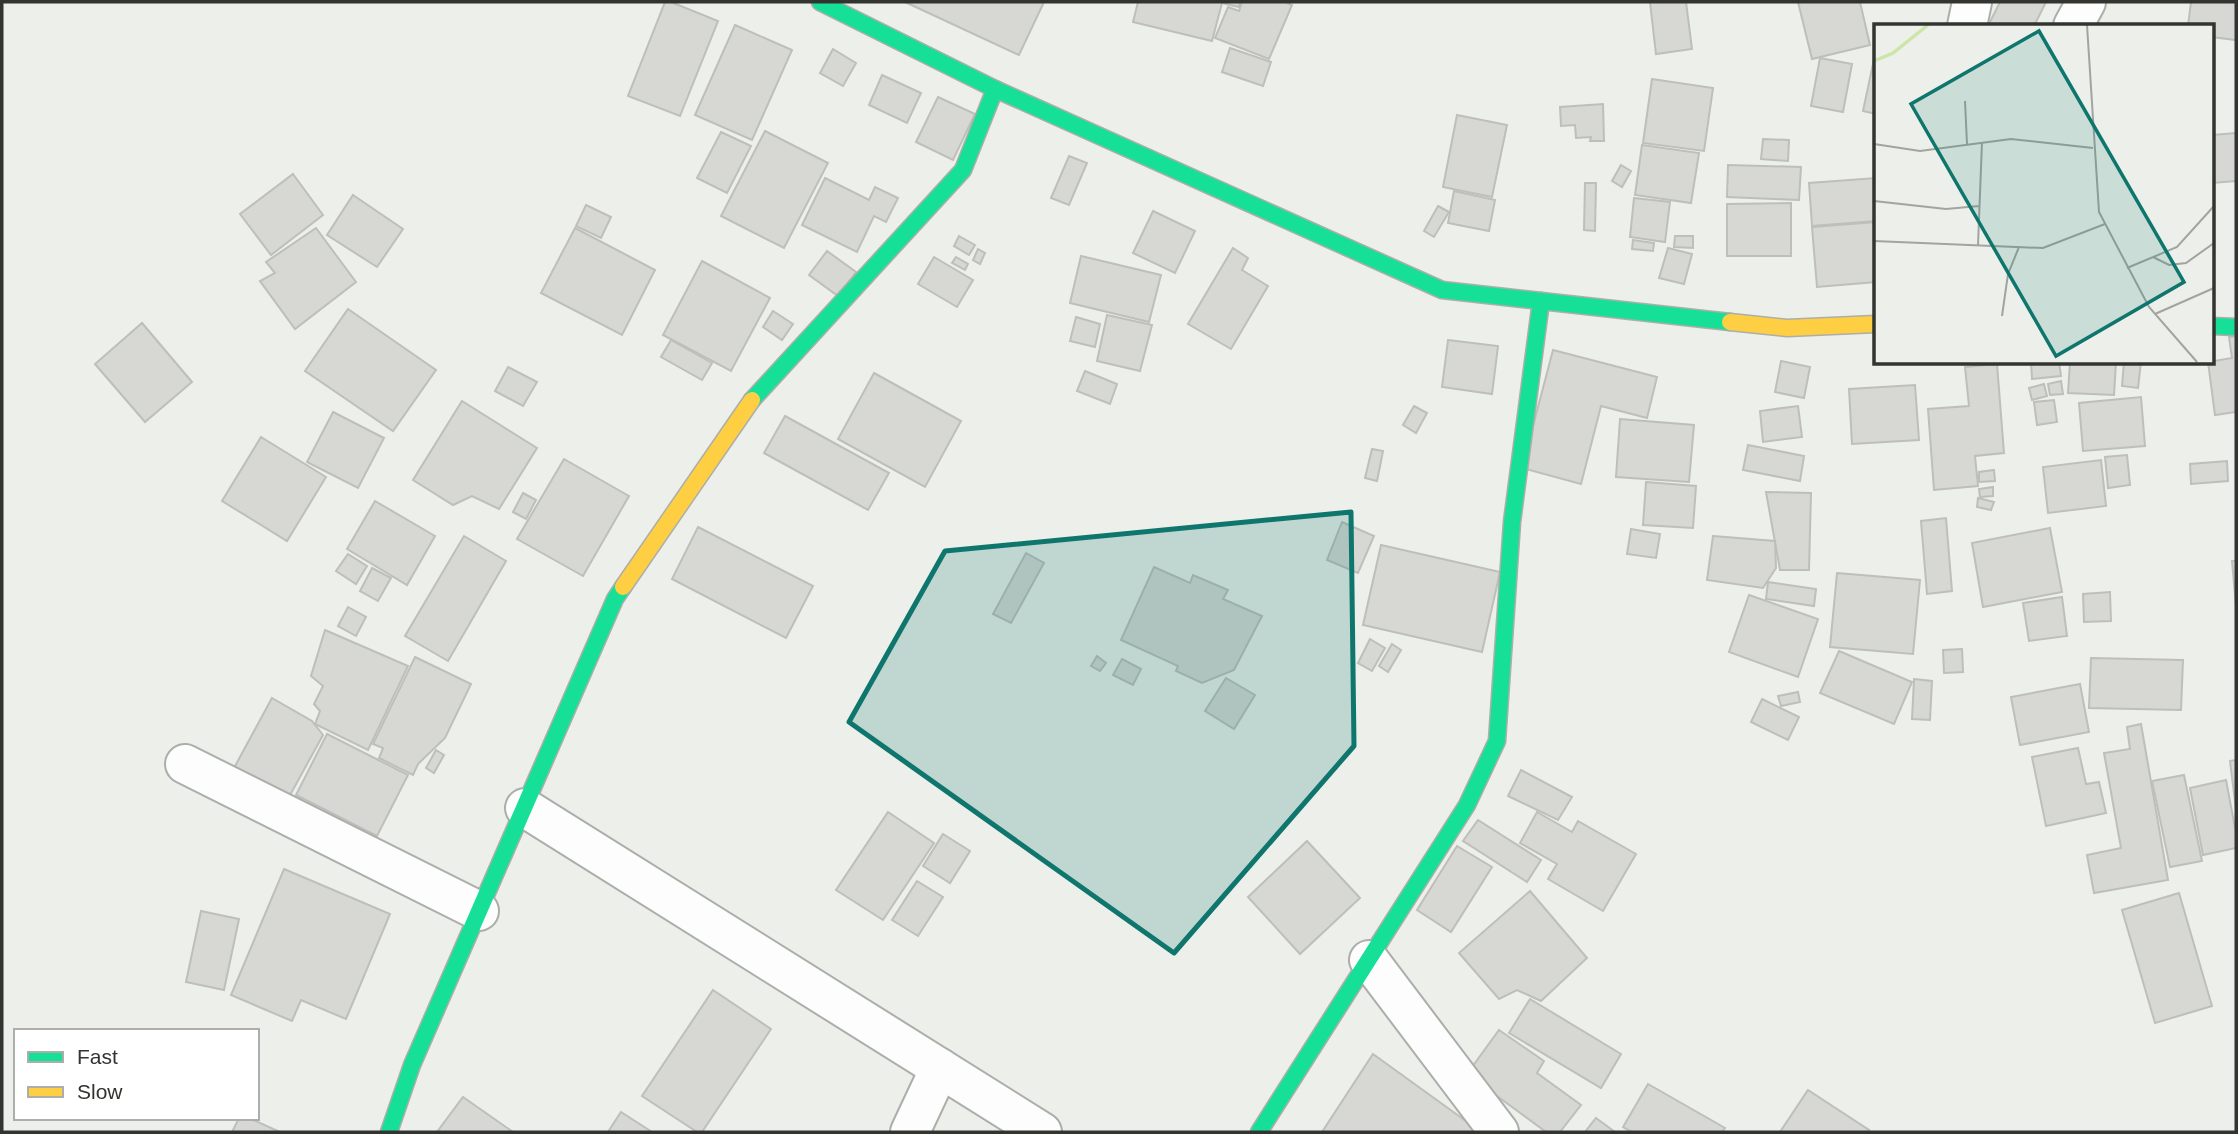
<svg xmlns="http://www.w3.org/2000/svg" width="2238" height="1134" font-family="Helvetica,sans-serif">
	<rect width="100%" height="100%" fill="#edefea"/>
	<g fill="#d7d8d4" stroke="#bdbfba" stroke-width="2">
		<polygon points="665,2 671,2 718,21 680,116 628,96"/>
		<polygon points="905,2 1044,2 1019,55"/>
		<polygon points="1138,2 1240,2 1239,7 1222,3 1212,41 1133,22"/>
		<polygon points="1242,2 1285,2 1292,5 1269,59 1215,38 1228,7 1239,11"/>
		<polygon points="1650,2 1686,2 1692,49 1656,54"/>
		<polygon points="1798,2 1860,2 1870,45 1812,59"/>
		<polygon points="2000,2 2046,2 2034,26 1994,26 1989,24"/>
		<polygon points="2191,2 2236,2 2236,40 2212,37 2212,26 2188,26"/>
		<polygon points="735,25 792,50 752,140 695,115"/>
		<polygon points="1230,48 1271,62 1263,86 1222,72"/>
		<polygon points="833,49 856,63 843,86 820,73"/>
		<polygon points="1820,58 1852,64 1843,112 1811,106"/>
		<polygon points="1874,59 1876,60 1876,114 1863,111"/>
		<polygon points="882,75 921,93 907,123 869,105"/>
		<polygon points="1652,79 1713,88 1704,151 1643,143"/>
		<polygon points="938,97 975,114 953,160 916,142"/>
		<polygon points="1603,104 1604,141 1590,141 1591,137 1576,138 1575,125 1561,126 1560,107"/>
		<polygon points="1457,115 1507,125 1492,197 1443,187"/>
		<polygon points="765,131 828,163 784,248 721,216"/>
		<polygon points="721,132 751,146 727,193 697,178"/>
		<polygon points="2236,133 2236,181 2212,183 2212,135"/>
		<polygon points="1763,139 1789,140 1788,161 1761,159"/>
		<polygon points="1642,145 1699,153 1691,203 1635,195"/>
		<polygon points="1069,156 1087,163 1069,205 1051,198"/>
		<polygon points="1621,165 1631,171 1622,187 1612,181"/>
		<polygon points="1728,165 1801,167 1799,200 1727,197"/>
		<polygon points="293,174 323,215 271,255 240,214"/>
		<polygon points="825,178 869,200 875,187 898,198 886,222 874,216 857,252 802,225"/>
		<polygon points="1876,178 1876,221 1812,226 1809,183"/>
		<polygon points="1585,183 1596,183 1595,231 1584,230"/>
		<polygon points="1454,191 1495,200 1489,231 1448,223"/>
		<polygon points="353,195 403,229 377,267 327,235"/>
		<polygon points="1634,198 1670,202 1665,242 1630,237"/>
		<polygon points="1791,203 1791,256 1727,256 1727,204"/>
		<polygon points="586,205 611,217 601,238 576,226"/>
		<polygon points="1438,206 1449,212 1434,237 1424,231"/>
		<polygon points="1153,211 1195,231 1175,273 1133,253"/>
		<polygon points="1876,222 1876,282 1817,287 1812,227"/>
		<polygon points="316,228 356,282 295,329 260,281 275,273 266,262"/>
		<polygon points="575,228 655,270 622,335 541,293"/>
		<polygon points="959,236 975,245 969,255 954,246"/>
		<polygon points="1675,236 1693,236 1693,248 1674,247"/>
		<polygon points="1633,240 1654,243 1653,251 1632,249"/>
		<polygon points="1233,248 1248,258 1242,270 1268,286 1231,349 1188,324"/>
		<polygon points="1668,248 1692,254 1684,284 1659,278"/>
		<polygon points="978,249 985,253 980,264 973,260"/>
		<polygon points="827,251 856,272 838,296 809,275"/>
		<polygon points="1081,256 1161,275 1149,322 1070,303"/>
		<polygon points="934,257 973,280 957,307 918,284"/>
		<polygon points="956,257 968,264 965,270 952,263"/>
		<polygon points="702,261 770,298 731,371 663,335"/>
		<polygon points="348,309 436,370 393,431 305,371"/>
		<polygon points="773,311 793,324 782,340 763,327"/>
		<polygon points="1107,315 1152,325 1140,371 1097,361"/>
		<polygon points="1076,317 1100,324 1095,347 1070,341"/>
		<polygon points="142,323 192,382 145,422 95,364"/>
		<polygon points="2236,336 2236,412 2215,415 2208,362 2232,358 2229,337"/>
		<polygon points="671,340 712,363 702,380 661,357"/>
		<polygon points="1448,340 1498,346 1492,394 1442,387"/>
		<polygon points="1553,350 1657,377 1647,418 1601,406 1581,484 1522,468"/>
		<polygon points="1781,361 1810,367 1804,398 1775,392"/>
		<polygon points="2031,362 2059,362 2061,376 2032,379"/>
		<polygon points="2070,362 2116,362 2114,395 2068,393"/>
		<polygon points="2124,362 2141,362 2138,388 2122,386"/>
		<polygon points="1997,364 2004,453 1975,456 1978,486 1934,490 1928,409 1969,406 1965,367"/>
		<polygon points="508,367 537,382 523,406 495,391"/>
		<polygon points="1085,371 1117,384 1110,404 1077,391"/>
		<polygon points="874,373 961,421 925,487 838,439"/>
		<polygon points="2061,381 2063,394 2050,395 2048,384"/>
		<polygon points="2044,384 2047,396 2032,400 2029,388"/>
		<polygon points="1915,385 1919,440 1852,444 1849,389"/>
		<polygon points="2141,397 2145,446 2083,451 2079,403"/>
		<polygon points="2054,400 2057,422 2037,425 2034,402"/>
		<polygon points="462,401 537,448 499,509 472,496 453,505 413,480"/>
		<polygon points="1414,406 1427,413 1416,433 1403,425"/>
		<polygon points="1798,406 1802,437 1763,442 1760,411"/>
		<polygon points="333,412 384,438 358,488 307,462"/>
		<polygon points="785,416 889,473 868,510 764,453"/>
		<polygon points="1620,419 1694,425 1689,482 1616,477"/>
		<polygon points="261,437 326,477 287,541 222,501"/>
		<polygon points="1748,445 1804,456 1800,481 1743,470"/>
		<polygon points="1372,449 1383,451 1377,481 1365,478"/>
		<polygon points="2127,455 2130,485 2108,488 2105,457"/>
		<polygon points="564,459 629,496 583,576 517,539"/>
		<polygon points="2101,460 2106,506 2048,513 2043,467"/>
		<polygon points="2227,461 2228,481 2191,484 2190,464"/>
		<polygon points="1994,470 1995,481 1979,482 1979,472"/>
		<polygon points="1646,482 1696,486 1693,528 1643,525"/>
		<polygon points="1993,487 1993,496 1980,497 1979,489"/>
		<polygon points="1766,492 1811,493 1809,570 1780,570"/>
		<polygon points="523,493 536,500 526,519 513,512"/>
		<polygon points="1978,498 1994,502 1991,510 1977,507"/>
		<polygon points="375,501 435,536 407,585 347,549"/>
		<polygon points="1946,518 1952,591 1927,594 1921,521"/>
		<polygon points="1342,522 1374,536 1358,573 1327,560"/>
		<polygon points="698,527 813,586 786,638 672,579"/>
		<polygon points="2050,528 2062,592 1983,607 1972,543"/>
		<polygon points="1631,529 1660,534 1656,558 1627,554"/>
		<polygon points="464,536 506,561 448,661 405,636"/>
		<polygon points="1713,536 1775,541 1776,568 1763,588 1707,580"/>
		<polygon points="1381,545 1500,572 1482,652 1363,625"/>
		<polygon points="1026,553 1044,563 1011,623 993,614"/>
		<polygon points="348,554 367,566 356,584 336,571"/>
		<polygon points="2232,561 2236,561 2236,607"/>
		<polygon points="1154,567 1190,583 1193,575 1228,590 1223,599 1262,616 1234,670 1202,683 1176,671 1178,666 1121,640"/>
		<polygon points="372,568 391,578 378,601 360,591"/>
		<polygon points="1837,573 1920,580 1913,654 1830,647"/>
		<polygon points="1768,582 1816,589 1814,606 1766,599"/>
		<polygon points="2110,592 2111,621 2084,622 2083,594"/>
		<polygon points="1749,595 1818,619 1798,677 1729,652"/>
		<polygon points="2062,597 2067,636 2029,641 2023,603"/>
		<polygon points="348,607 366,617 356,636 338,626"/>
		<polygon points="325,630 408,666 368,750 315,724 320,711 314,704 323,686 311,676"/>
		<polygon points="1370,639 1385,648 1372,671 1358,663"/>
		<polygon points="1392,644 1401,650 1388,672 1379,666"/>
		<polygon points="1962,649 1963,672 1944,673 1943,650"/>
		<polygon points="1839,651 1912,682 1894,724 1820,693"/>
		<polygon points="1097,656 1106,663 1100,671 1091,666"/>
		<polygon points="415,657 471,684 445,738 418,764 413,775 379,758 383,748 373,744"/>
		<polygon points="2091,658 2183,660 2181,710 2089,708"/>
		<polygon points="1122,659 1141,669 1133,685 1113,675"/>
		<polygon points="1226,678 1255,695 1234,729 1205,711"/>
		<polygon points="1914,679 1932,681 1930,720 1912,719"/>
		<polygon points="2080,684 2089,732 2020,745 2011,697"/>
		<polygon points="1798,692 1800,702 1781,706 1778,696"/>
		<polygon points="272,698 312,721 323,735 283,808 228,779"/>
		<polygon points="1762,699 1799,717 1788,740 1751,722"/>
		<polygon points="2141,724 2168,880 2094,893 2087,855 2121,848 2104,753 2130,749 2127,727"/>
		<polygon points="327,734 408,775 377,836 296,795"/>
		<polygon points="2078,748 2086,784 2099,782 2106,813 2046,826 2032,757"/>
		<polygon points="436,750 444,755 434,773 426,768"/>
		<polygon points="2236,760 2236,810 2230,761"/>
		<polygon points="1521,770 1572,797 1558,820 1508,796"/>
		<polygon points="2184,775 2202,861 2170,867 2152,781"/>
		<polygon points="2226,780 2236,833 2236,848 2203,855 2190,788"/>
		<polygon points="888,812 934,843 883,920 836,890"/>
		<polygon points="1537,812 1572,832 1578,821 1636,854 1603,911 1548,879 1557,864 1520,843"/>
		<polygon points="1478,820 1541,860 1527,882 1463,841"/>
		<polygon points="943,834 970,851 950,883 923,866"/>
		<polygon points="1307,841 1360,898 1300,954 1248,897"/>
		<polygon points="1457,846 1492,867 1451,932 1417,910"/>
		<polygon points="284,869 390,914 346,1019 301,1000 292,1021 231,995"/>
		<polygon points="917,881 943,897 918,936 892,920"/>
		<polygon points="1530,891 1587,958 1541,1001 1517,990 1499,999 1459,953"/>
		<polygon points="2179,893 2212,1006 2155,1023 2122,910"/>
		<polygon points="201,911 239,919 224,990 186,982"/>
		<polygon points="713,990 771,1029 702,1132 697,1132 642,1096"/>
		<polygon points="1530,999 1621,1054 1601,1088 1509,1033"/>
		<polygon points="1499,1030 1544,1061 1537,1073 1581,1105 1560,1132 1546,1132 1467,1074"/>
		<polygon points="1373,1054 1481,1132 1322,1132"/>
		<polygon points="1648,1084 1725,1128 1722,1132 1632,1132 1623,1127"/>
		<polygon points="1808,1090 1869,1130 1867,1132 1780,1132"/>
		<polygon points="463,1097 513,1132 437,1132"/>
		<polygon points="621,1112 652,1132 608,1132"/>
		<polygon points="239,1118 249,1118 280,1132 232,1132"/>
		<polygon points="1596,1118 1615,1132 1585,1132"/>
	</g>
	<g fill="none" stroke-linecap="round" stroke-linejoin="round">
		<g stroke="#acaea9" stroke-width="42">
			<g id="street">
				<polyline points="1967,26 1972,2"/>
				<polyline points="2073,26 2086,2"/>
				<polyline points="185,764 479,911"/>
				<polyline points="525,808 1042,1132"/>
				<polyline points="1369,960 1499,1132"/>
				<polyline points="910,1132 940,1068"/>
			</g>
		</g>
		<g stroke="#acaea9" stroke-width="19">
			<g id="fast">
				<polyline points="820,2 995,89 1442,290 1730,322"/>
				<polyline points="2212,326 2236,327"/>
				<polyline points="752,400 963,170 995,89"/>
				<polyline points="389,1132 412,1065 615,599 623,587"/>
				<polyline points="1259,1132 1467,805 1497,741 1512,522 1541,301"/>
			</g>
		</g>
		<g stroke="#acaea9" stroke-width="19">
			<g id="slow">
				<polyline points="1730,322 1787,328 1876,324"/>
				<polyline points="623,587 752,400"/>
			</g>
		</g>
		<use href="#street" stroke="#fcfdfc" stroke-width="38"/>
		<use href="#fast" stroke="#16e098" stroke-width="16"/>
		<use href="#slow" stroke="#ffcf43" stroke-width="16"/>
	</g>
	<path fill="#0f766e" fill-opacity="0.2" stroke="#0f766e" stroke-width="5" stroke-linejoin="round" d="M1351,512L1354,746L1174,953L849,722L945,551Z"/>
	<g transform="translate(1874 24)">
		<rect width="340" height="340" fill="#edefea"/>
		<path fill="none" stroke="#cde6a7" stroke-width="3.5" d="M0,37L19,29L54,1"/>
		<path fill="none" stroke="#a2a4a0" stroke-width="2" d="M213,1L225,188L275,283L323,338M91,77L93,120M0,120L46,127L137,115L219,124M0,177L72,185L105,182M0,217L169,224L231,200M104,221L108,118M279,233L295,241L312,239L340,219M253,244L303,223L340,182M281,290L340,264M128,292L134,250L145,223"/>
		<path fill="#0f766e" fill-opacity="0.15" stroke="#0f766e" stroke-width="3.5" d="M165,7L310,258L182,332L37,80Z"/>
		<rect width="340" height="340" fill="none" stroke="#323430" stroke-width="3.5"/>
	</g>
	<rect width="2238" height="1134" fill="none" stroke="#323430" stroke-width="7"/>
	<rect x="14" y="1029" width="245" height="91" fill="#ffffff" stroke="#adaeac" stroke-width="2"/>
	<rect x="28" y="1052" width="35" height="10" fill="#16e098" stroke="#adaeac" stroke-width="2"/>
	<text x="77" y="1064" font-size="21" fill="#323430">Fast</text>
	<rect x="28" y="1087" width="35" height="10" fill="#ffcf43" stroke="#adaeac" stroke-width="2"/>
	<text x="77" y="1099" font-size="21" fill="#323430">Slow</text>
</svg>
